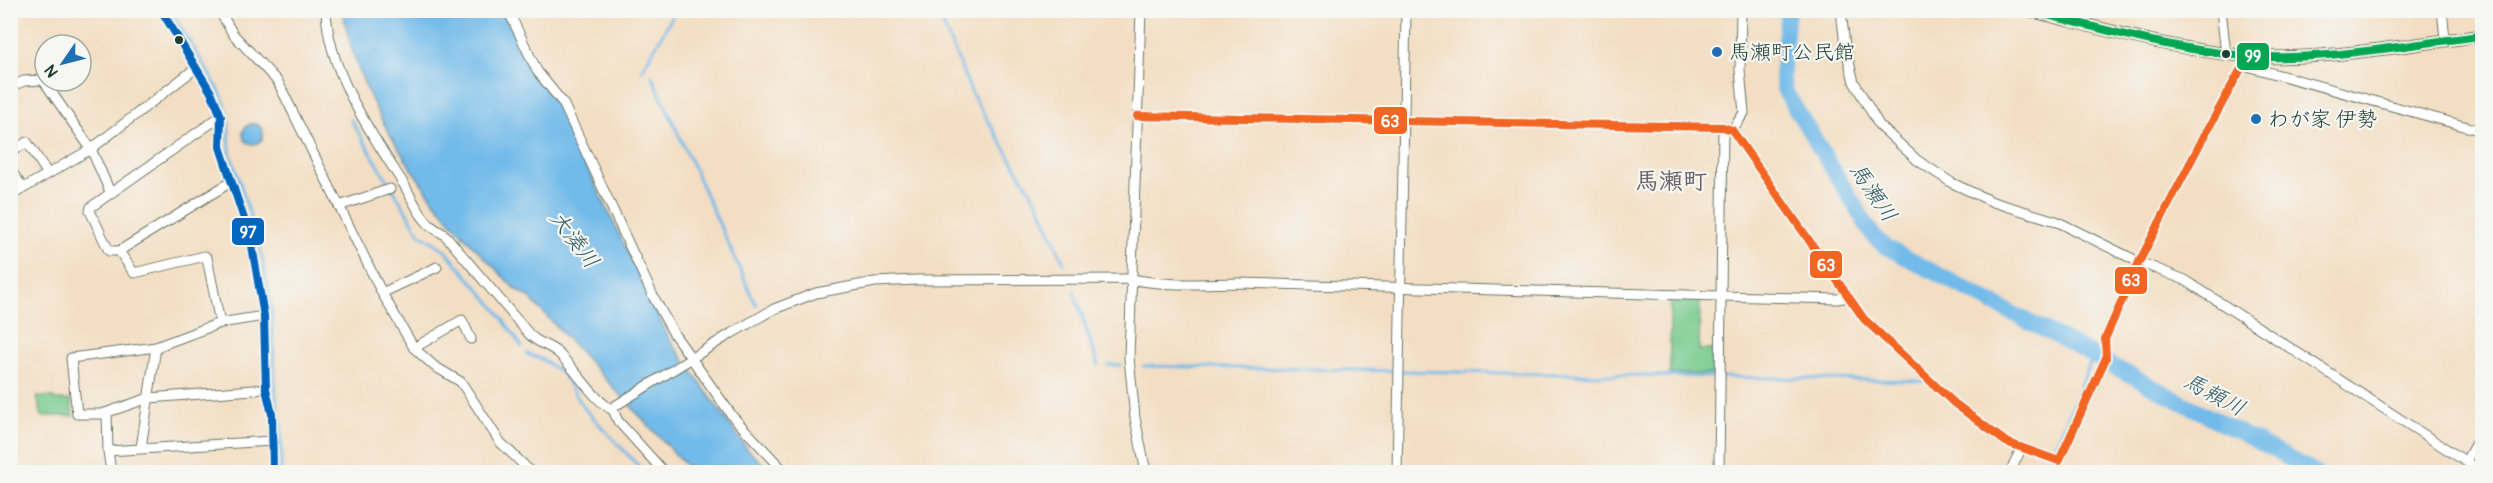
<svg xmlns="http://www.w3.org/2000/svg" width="2493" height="483" font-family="Pangolin,'Klee One',sans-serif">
	<rect width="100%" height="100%" fill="#f6f6f2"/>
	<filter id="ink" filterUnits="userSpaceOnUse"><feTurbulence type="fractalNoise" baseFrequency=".0167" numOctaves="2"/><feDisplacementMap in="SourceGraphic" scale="12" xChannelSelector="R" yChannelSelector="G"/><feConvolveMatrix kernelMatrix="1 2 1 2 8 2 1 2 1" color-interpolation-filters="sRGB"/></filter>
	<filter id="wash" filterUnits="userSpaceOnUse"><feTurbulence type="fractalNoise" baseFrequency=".008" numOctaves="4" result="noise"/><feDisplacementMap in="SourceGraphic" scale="24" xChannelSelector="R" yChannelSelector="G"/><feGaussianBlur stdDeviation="1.35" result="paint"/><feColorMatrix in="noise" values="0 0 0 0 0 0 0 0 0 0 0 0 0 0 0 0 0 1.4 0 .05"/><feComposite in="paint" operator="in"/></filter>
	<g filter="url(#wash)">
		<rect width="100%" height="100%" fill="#f3dec3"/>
		<g fill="#76ca8d" stroke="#4a8460" stroke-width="1.5">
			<polygon points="1670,297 1700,298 1699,350 1718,350 1718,374 1670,374"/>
			<polygon points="37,397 53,397 54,400 71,400 73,416 42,416"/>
		</g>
		<g fill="#71bae9" stroke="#487c8e" stroke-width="1.5">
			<path d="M343,11H502L535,75L558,107L670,340L747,449L772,472H692L529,297L515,289C489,261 458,233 435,202C393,145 354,81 343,11Z"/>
			<circle cx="253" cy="134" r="10"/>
		</g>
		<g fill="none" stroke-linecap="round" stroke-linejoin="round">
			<g stroke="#71bae9" stroke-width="3">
				<polyline points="170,10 219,90 228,113 230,152 260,247 271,307 276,398 281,426 281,472"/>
				<polyline points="937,10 973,96 1039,205 1064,263"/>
				<polyline points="642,70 676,10"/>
				<polyline points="652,76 756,305"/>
				<polyline points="351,120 420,234 444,249 496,309 522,347"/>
				<polyline points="1074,291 1098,365"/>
				<polyline points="527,354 543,360 562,373 584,408 644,472"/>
				<polyline points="1108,365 1121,365"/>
				<polyline points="1143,366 1924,381"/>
				<polyline points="2045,472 2093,356"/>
			</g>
			<polyline stroke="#71bae9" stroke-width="16" points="1788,10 1782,78 1785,91 1874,237 1886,247 2315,472"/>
		</g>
	</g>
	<g filter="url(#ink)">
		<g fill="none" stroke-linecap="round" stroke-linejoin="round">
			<g stroke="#697566" stroke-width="11">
				<g id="minor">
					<polyline points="161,10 212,94 221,116 220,147 251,240 264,316 266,389 272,414 273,472"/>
					<polyline points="219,10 233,34 278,82 382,293 414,348 434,366 461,382 500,442 531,472"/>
					<path d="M326,10C328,72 371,133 403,183C411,196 419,216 431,226C435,229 441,232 446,236L529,334C537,343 548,345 557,352C574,367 595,402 613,410"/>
					<polyline points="508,10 537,71 563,103 654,298 674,334 733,417 785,472"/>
					<polyline points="1141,10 1129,358 1135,418 1146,472"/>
					<polyline points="1841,10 1845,46 1854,82 1879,125 1917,160 1952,183 1993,202 2056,221 2139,262 2185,280 2482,472"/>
					<polyline points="2221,10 2226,54"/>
					<polyline points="2442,10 2445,39"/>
					<polyline points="2243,65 2482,131"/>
					<polyline points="10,87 24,81 43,80 91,149 10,196"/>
					<polyline points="221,116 91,207 90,211 109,251 119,251 231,182"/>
					<polyline points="1137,116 1723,127 1732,130 1864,319 1954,403 2006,442 2059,461 2106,358 2105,339 2139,262 2202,140 2248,56"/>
					<polyline points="1732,130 1744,113 1740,70 1741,10"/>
					<polyline points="10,153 27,142 48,174"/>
					<polyline points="10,169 23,188"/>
					<polyline points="111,194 91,149 196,68"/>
					<polyline points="339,206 390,189"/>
					<polyline points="119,251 134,273 205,256 207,258 220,323"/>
					<polyline points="382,293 437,267"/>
					<polyline points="264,316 220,323 156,347 71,358 77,414 102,414 149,398 266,389"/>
					<polyline points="414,348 462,320 471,339"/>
					<polyline points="107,413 108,451"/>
					<polyline points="141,448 156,347"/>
					<polyline points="2466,461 2482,432"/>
					<polyline points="10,464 15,472"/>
					<polyline points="111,472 108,451 273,441"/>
					<path d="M664,472L618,421L613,410L615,406L732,333L774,309L816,293L875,282L917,280L1131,279C1166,286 1202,284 1237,283L1837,299L1849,297"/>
					<polyline points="1397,472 1406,10"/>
					<polyline points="1719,472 1723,127"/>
					<polyline points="2010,472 2021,449"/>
				</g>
			</g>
			<g stroke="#697566" stroke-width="14">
				<path id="major" d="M2028,10C2100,28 2172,50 2246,56C2323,62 2406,44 2482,36"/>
			</g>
			<use href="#minor" stroke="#fff" stroke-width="9"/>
			<use href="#major" stroke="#f1c36a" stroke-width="12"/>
			<g stroke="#f6f6f2" stroke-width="12">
				<polyline id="bus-1" points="161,10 212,94 221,116 220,147 251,240 264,316 266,389 272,414 273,472"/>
			</g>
			<g stroke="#f6f6f2" stroke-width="12">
				<path id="bus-2" d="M2028,10C2100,28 2172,50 2246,56C2323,62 2406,44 2482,36"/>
			</g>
			<g stroke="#f6f6f2" stroke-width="12">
				<polyline id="bus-3" points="1137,116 1723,127 1732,130 1864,319 1954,403 2006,442 2059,461 2106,358 2105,339 2139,262 2202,140 2248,56"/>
			</g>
			<use href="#bus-1" stroke="#0065bd" stroke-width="8"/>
			<use href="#bus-2" stroke="#00a651" stroke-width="8"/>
			<use href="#bus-3" stroke="#f26522" stroke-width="8"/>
		</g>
	</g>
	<g fill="#1f3d34" stroke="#f6f6f2" stroke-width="2">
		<circle cx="179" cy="40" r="5"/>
		<circle cx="2226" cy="54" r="5"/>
	</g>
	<g fill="#1f6fb2" stroke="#f6f6f2" stroke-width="2">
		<circle cx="1717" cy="52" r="6"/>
		<circle cx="2256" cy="119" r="6"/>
	</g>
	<g text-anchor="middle" stroke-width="4.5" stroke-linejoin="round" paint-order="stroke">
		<g font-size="21" fill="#1f3d34" stroke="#f6f6f2" text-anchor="start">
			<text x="1729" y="59">馬瀬町公民館</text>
			<text x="2268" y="126">わが家 伊勢</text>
		</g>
		<g font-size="22" font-style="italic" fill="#345c61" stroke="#f6f6f2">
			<text transform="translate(1874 192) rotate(56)" y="8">馬瀬川</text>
			<text transform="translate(575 239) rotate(53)" y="8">大湊川</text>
			<text transform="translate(2215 394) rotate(28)" y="8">馬頼川</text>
		</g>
		<g font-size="24" font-weight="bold" fill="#686066" stroke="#f6f6f2">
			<text x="1671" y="189">馬瀬町</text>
		</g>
	</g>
	<g stroke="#f6f6f2" stroke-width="2">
		<rect x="2236" y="42" width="34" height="29" rx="6" fill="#00a651"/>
		<rect x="1373" y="106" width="35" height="29" rx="6" fill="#f26522"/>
		<rect x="231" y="217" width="34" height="29" rx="6" fill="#0065bd"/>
		<rect x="1809" y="250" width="34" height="29" rx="6" fill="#f26522"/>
		<rect x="2114" y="266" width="34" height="29" rx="6" fill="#f26522"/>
	</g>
	<g font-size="16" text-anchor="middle" font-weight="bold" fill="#fff">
		<text x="2253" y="62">99</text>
		<text x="1390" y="127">63</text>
		<text x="248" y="238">97</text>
		<text x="1826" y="271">63</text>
		<text x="2131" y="286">63</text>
	</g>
	<rect width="2493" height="483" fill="none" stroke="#f6f6f2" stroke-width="36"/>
	<g transform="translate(63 63) rotate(235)"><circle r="28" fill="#f6f6f2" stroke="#a0aca6" stroke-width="1.5"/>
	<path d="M0-4.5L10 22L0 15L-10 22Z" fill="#1f6fb2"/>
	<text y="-9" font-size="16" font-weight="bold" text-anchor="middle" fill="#1f3d34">N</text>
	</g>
</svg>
